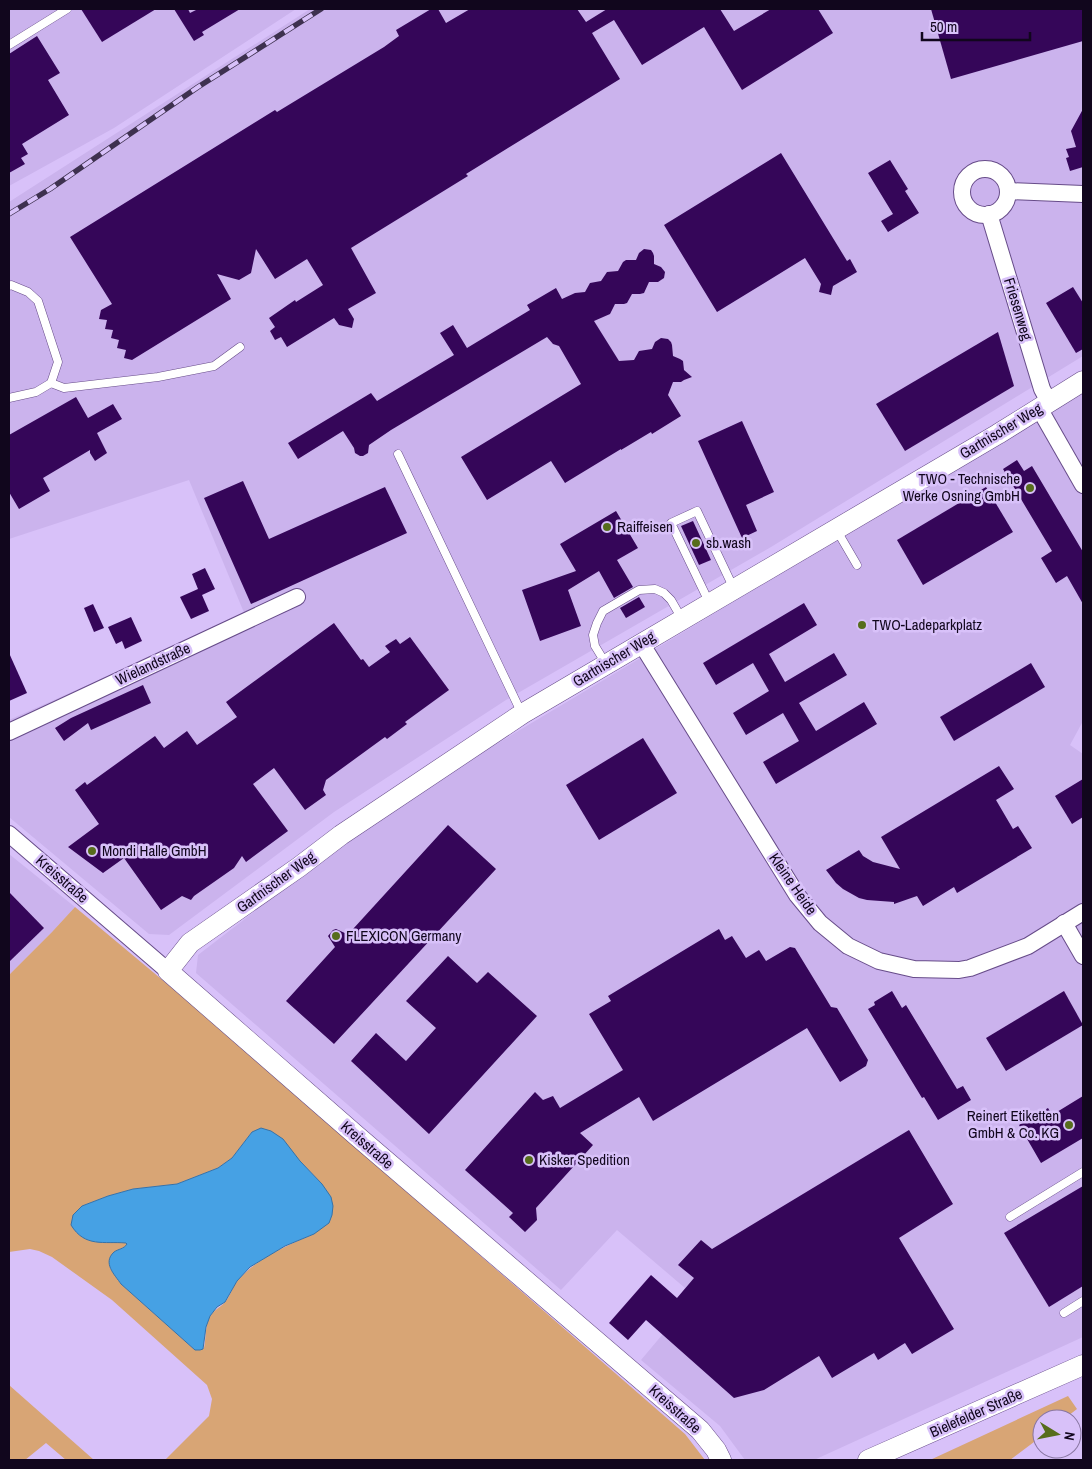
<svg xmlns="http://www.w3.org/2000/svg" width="1092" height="1469" font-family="'Archivo Narrow',sans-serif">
	<rect width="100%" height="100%" fill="#d8c1f9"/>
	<g fill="#cbb3ed">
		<polygon points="9,9 296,9 114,128 9,186"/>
		<polygon points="310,9 1083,9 1083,356 771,547 506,700 334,812 169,935 149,934 9,817 9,720 245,615 189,480 9,539 9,202"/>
		<polygon points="1083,391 1083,721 1070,745 1083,754 1083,1337 814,1460 745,1460 720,1426 641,1360 678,1316 669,1308 685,1288 617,1230 561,1290 196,973 198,955 339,846 468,761 627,666"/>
		<polygon points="9,854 75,907 52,932 9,975"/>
	</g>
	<g fill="#d8a575" fill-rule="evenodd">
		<path d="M75,907L196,1008L685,1434L705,1460H165L209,1416L212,1399L207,1385L112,1300L52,1257L39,1251L30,1249L9,1252V975L52,932ZM252,1132L300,1161L322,1184L314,1234C288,1245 259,1257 239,1279C233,1285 231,1295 225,1302C220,1308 213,1310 209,1318C205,1328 206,1338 204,1348L200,1350H195L121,1284L110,1268L120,1249L127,1246L126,1242C104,1240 85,1247 71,1225L82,1206L108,1196L133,1189L177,1184L218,1168L232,1158Z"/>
		<polygon points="9,1385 94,1460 66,1460 46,1443 25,1460 9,1460"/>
		<polygon points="1068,1396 1077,1409 1064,1419 1042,1419 1042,1436 1010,1460 930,1460"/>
	</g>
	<path fill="#46a1e4" stroke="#3672a8" d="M261,1128L271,1131L283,1139L300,1161L322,1184L331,1197L333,1206L332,1215L329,1223L314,1234L285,1246L250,1267L237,1281L225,1302L217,1307L210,1316L206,1327L203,1349L200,1350H195L121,1284C115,1275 102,1263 114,1252C118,1249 124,1249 127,1244L126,1243C104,1241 85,1248 71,1225L73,1215L82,1206L108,1196L133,1189L177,1184L218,1168L232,1158L252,1132Z"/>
	<g fill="#350659">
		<polygon points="81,9 156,9 102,42"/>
		<polygon points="174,9 188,9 190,13 198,9 240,9 202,32 204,35 194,41"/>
		<polygon points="431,9 438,9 446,23 470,9 577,9 586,22 607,9 720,9 734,31 771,9 818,9 833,33 742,90 704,27 642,65 614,20 592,33 620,79 466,174 468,176 351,248 376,293 348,309 354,319 352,328 339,325 334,318 287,347 281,337 275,340 270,331 275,327 269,318 295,300 296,302 323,285 307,259 275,279 256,249 251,273 239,280 217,274 231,299 132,360 124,358 126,350 117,348 119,340 111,338 113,330 105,329 107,320 99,319 101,310 112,304 70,237 275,110 277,112 384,47 399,36 396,30"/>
		<polygon points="931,9 1083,9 1083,41 951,79"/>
		<polygon points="37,36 60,73 48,80 69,115 22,144 28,154 21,158 25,164 9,173 9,54"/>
		<polygon points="1083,109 1083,167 1070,171 1066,158 1069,157 1066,149 1076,147 1071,131"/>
		<polygon points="781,153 847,261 850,259 857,272 833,286 831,295 819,292 821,284 805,258 717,312 664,225"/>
		<polygon points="890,160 908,189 905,191 919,213 888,232 881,221 893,214 868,173"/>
		<polygon points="644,249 651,250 653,253 654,256 654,264 661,267 665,272 664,278 658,282 649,282 644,293 640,294 632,294 627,303 624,304 615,304 610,314 594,321 619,361 634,360 639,351 652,349 655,342 661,338 668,339 671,342 672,345 673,356 680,359 683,361 684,370 692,377 684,380 681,382 673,382 668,395 681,416 652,434 651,432 621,450 621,449 565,483 551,461 487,500 461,457 581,384 559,346 553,344 547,337 391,430 369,445 368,453 363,456 360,456 355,453 354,448 343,431 298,459 288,443 371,393 377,401 454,355 440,333 453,325 467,348 530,310 527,305 556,288 562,299 575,293 585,292 590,283 601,281 607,272 618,271 623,262 626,260 636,260 639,253"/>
		<polygon points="1073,287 1083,303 1083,349 1076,353 1046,303"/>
		<polygon points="998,332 1014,386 905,451 876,404"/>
		<polygon points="76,397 88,418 113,404 122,419 97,433 107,453 95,461 90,453 90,450 43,478 50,491 19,509 9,492 9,435"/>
		<polygon points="742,421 774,492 746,505 757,531 742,538 698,441"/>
		<polygon points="1017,460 1024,471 1032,466 1083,552 1083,604 1067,576 1056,583 1041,558 1052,551 1003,469"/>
		<polygon points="243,481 269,539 385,487 407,533 251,604 204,498"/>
		<polygon points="986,487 1013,532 923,585 897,540"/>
		<polygon points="616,511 638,548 617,560 633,587 614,598 599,571 568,590 581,626 540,641 522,590 576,571 560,544"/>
		<polygon points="693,521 711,560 699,565 681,526"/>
		<polygon points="205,568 215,589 202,595 209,611 191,619 180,597 198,589 192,574"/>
		<polygon points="639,597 645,607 626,618 620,608"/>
		<polygon points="804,603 817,625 769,654 785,682 834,653 847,675 799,703 816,731 864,702 877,724 776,784 763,762 799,741 783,713 746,735 733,713 769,691 753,663 716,685 703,663"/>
		<polygon points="93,604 104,628 94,632 84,608"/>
		<polygon points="131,617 142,641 125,649 122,641 116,644 108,627"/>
		<polygon points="334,623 361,660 363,659 369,667 390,652 385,646 396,639 400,644 410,637 449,690 405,722 407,724 387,739 385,737 326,780 323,790 326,795 305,810 274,768 253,784 288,831 246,862 242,856 234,868 194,896 191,900 182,896 161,910 124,858 103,873 68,847 99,824 75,790 85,782 87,785 155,736 164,748 187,731 197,745 237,717 226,702"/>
		<polygon points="9,653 27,693 9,701"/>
		<polygon points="1031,663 1045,687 954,741 940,717"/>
		<polygon points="143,685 151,703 91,730 88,723 64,741 55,728 71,718"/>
		<polygon points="643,738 677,793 599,840 566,785"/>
		<polygon points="999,766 1014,789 996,800 1013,829 1018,826 1032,848 957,893 954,887 923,906 917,896 894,904 894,902 867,900 859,898 843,889 836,883 826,870 859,850 863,856 873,862 900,869 881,837"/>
		<polygon points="1083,779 1083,817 1072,824 1055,796"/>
		<polygon points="448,825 496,869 334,1044 286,1001 335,947 328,936 333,930 336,929 347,934 353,929"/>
		<polygon points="9,892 44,928 9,962"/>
		<polygon points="719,929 725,940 732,936 746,958 759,950 766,961 790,947 795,948 831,1007 837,1008 868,1060 866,1066 840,1082 807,1028 653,1121 639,1097 580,1133 593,1145 536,1208 537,1220 525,1232 509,1217 513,1213 465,1170 535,1092 543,1100 553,1096 560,1108 623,1070 589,1014 611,1001 608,996"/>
		<polygon points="448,956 477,983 488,972 537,1016 429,1134 351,1061 376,1033 406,1061 436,1028 406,1001"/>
		<polygon points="892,991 902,1008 906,1005 957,1089 963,1086 971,1100 938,1120 924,1097 922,1098 868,1009 875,1005 874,1002"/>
		<polygon points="1064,991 1083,1025 1006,1071 986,1038"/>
		<polygon points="1083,1096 1083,1138 1041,1163 1019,1125 1048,1108 1052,1115"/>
		<polygon points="909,1130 953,1204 899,1238 954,1329 912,1354 905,1343 878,1360 874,1353 832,1378 819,1356 764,1390 734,1398 646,1320 628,1340 609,1323 651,1275 677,1298 694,1278 678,1265 701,1240 712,1249"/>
		<polygon points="1083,1186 1083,1286 1049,1307 1004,1233"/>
	</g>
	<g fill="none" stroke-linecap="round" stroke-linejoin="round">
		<g stroke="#674c89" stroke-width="9">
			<g id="service">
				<polyline points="9,45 67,9"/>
				<polyline points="9,286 11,285 28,292 38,301 58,362 51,383 36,392 9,398"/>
				<polyline points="51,383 64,388 158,377 214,366 240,347"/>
				<polyline points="398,454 522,714"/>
				<polyline points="836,529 857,565"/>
				<polyline points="709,602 671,523 697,511 734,589"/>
				<polyline points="606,664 595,646 593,635 597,623 603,611 639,590 655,589 664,593 671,600 682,619"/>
				<polyline points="1010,1217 1083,1172"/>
				<polyline points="1064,1313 1083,1301"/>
			</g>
		</g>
		<g stroke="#674c89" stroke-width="18">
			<g id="minor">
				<circle cx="985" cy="192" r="23"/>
				<polyline points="1008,191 1083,194"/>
				<polyline points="989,214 1042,389 1049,402"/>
				<polyline points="1039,408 1083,485"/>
				<polyline points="641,643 797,895 820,923 848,946 879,961 914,969 959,970 970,968 1028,946 1083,912"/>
				<polyline points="9,732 297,597"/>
				<polyline points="9,834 168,971"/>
				<polyline points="1064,923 1083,956"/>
			</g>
		</g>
		<g stroke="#674c89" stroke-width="21">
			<g id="tertiary">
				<polyline points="721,1460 716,1450 700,1430 357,1136 168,971 190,943 299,867 341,835 522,714 998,434 1083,381"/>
				<polyline points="868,1460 1083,1365"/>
			</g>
		</g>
		<use href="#service" stroke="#fff" stroke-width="8"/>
		<use href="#minor" stroke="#fff" stroke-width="16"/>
		<use href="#tertiary" stroke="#fff" stroke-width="20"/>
		<g stroke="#3e314f" stroke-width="5.5">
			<polyline id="rail" points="9,214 50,189 198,87 321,9"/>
		</g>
		<use href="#rail" stroke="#d8c1f9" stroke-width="4" stroke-dasharray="11" stroke-linecap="butt"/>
	</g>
	<g fill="#576d1c" stroke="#d8c1f9" stroke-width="2">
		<circle cx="1030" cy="488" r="5"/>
		<circle cx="607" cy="527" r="5"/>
		<circle cx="696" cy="543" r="5"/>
		<circle cx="862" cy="625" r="5"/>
		<circle cx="92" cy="851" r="5"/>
		<circle cx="336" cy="936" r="5"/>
		<circle cx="1069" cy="1125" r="5"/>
		<circle cx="529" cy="1160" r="5"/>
	</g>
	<g text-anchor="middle" stroke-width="5" stroke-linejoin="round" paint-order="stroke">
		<g font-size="15" fill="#11061d" stroke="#d8c1f9">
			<text transform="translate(1018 309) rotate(73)" y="5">Friesenweg</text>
			<text transform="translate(1001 431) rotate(-31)" y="5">Gartnischer Weg</text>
			<text transform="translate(614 659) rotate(-31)" y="5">Gartnischer Weg</text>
			<text transform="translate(153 664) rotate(-25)" y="5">Wielandstraße</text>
			<text transform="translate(62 879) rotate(41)" y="5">Kreisstraße</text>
			<text transform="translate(276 882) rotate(-36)" y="5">Gartnischer Weg</text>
			<text transform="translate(793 884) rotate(55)" y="5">Kleine Heide</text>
			<text transform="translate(367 1145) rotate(41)" y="5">Kreisstraße</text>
			<text transform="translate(675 1409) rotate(42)" y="5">Kreisstraße</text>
			<text transform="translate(976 1413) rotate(-24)" y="5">Bielefelder Straße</text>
		</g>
		<g font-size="15" fill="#11061d" stroke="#d8c1f9" text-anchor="start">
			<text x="1020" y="484" text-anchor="end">TWO - Technische<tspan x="1020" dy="17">Werke Osning GmbH</tspan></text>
			<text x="617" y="532">Raiffeisen</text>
			<text x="706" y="548">sb.wash</text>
			<text x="872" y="630">TWO-Ladeparkplatz</text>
			<text x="102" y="856">Mondi Halle GmbH</text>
			<text x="346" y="941">FLEXICON Germany</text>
			<text x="1059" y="1121" text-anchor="end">Reinert Etiketten<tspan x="1059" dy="17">GmbH &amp; Co. KG</tspan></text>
			<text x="539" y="1165">Kisker Spedition</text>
		</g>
	</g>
	<rect width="1092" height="1469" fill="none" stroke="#11061d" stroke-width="20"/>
	<g transform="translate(1057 1434) rotate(100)"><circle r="24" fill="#d8c1f9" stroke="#8876a1"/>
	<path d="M0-4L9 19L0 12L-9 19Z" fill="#576d1c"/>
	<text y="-8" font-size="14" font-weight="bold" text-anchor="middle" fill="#11061d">N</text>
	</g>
	<path d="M922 32v8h108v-8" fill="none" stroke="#11061d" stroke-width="2.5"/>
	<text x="930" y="32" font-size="15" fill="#11061d" stroke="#d8c1f9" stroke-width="4" paint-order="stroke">50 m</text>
</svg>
